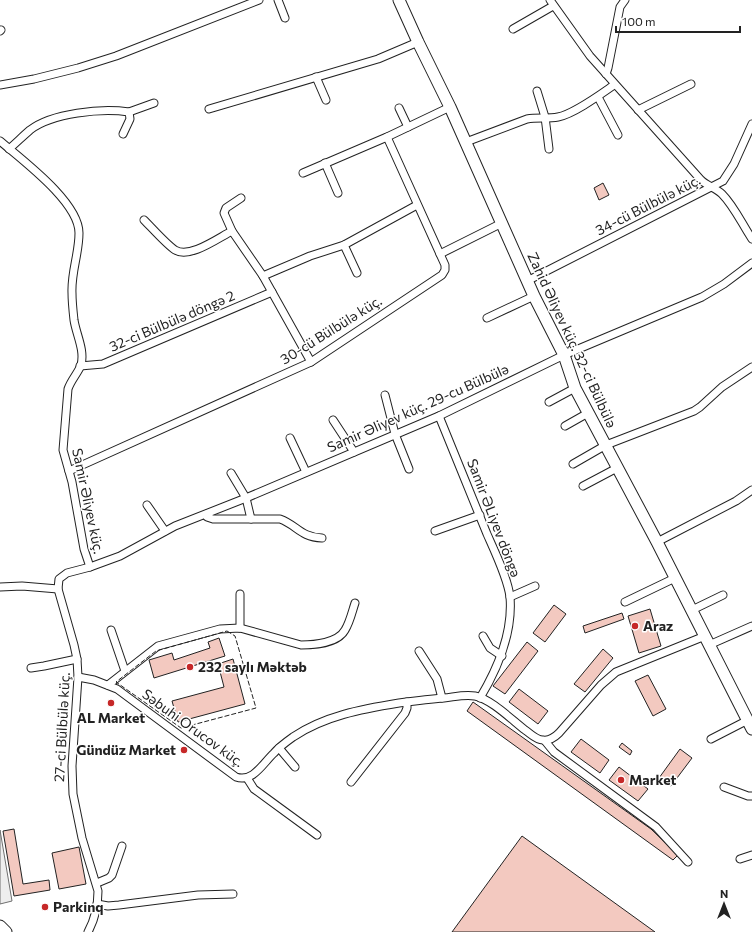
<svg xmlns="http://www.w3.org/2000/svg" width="752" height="932" font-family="Commissioner,sans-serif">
	<rect width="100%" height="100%" fill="#fff"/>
	<polygon fill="#eee" stroke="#6f6f6f" points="0,830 12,901 0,904"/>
	<g fill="#f3c9c0" stroke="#222">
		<polygon points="603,183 609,195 599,200 594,188"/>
		<polygon points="554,605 566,614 545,642 533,633"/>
		<polygon points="650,609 661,646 639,653 628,616"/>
		<polygon points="622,613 624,619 585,633 583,626"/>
		<polygon points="219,638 225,656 154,678 149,660 172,653 174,660 210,648 208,642"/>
		<polygon points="527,642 538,651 505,694 493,686"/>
		<polygon points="603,649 613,658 585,692 574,684"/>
		<polygon points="233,659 245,704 178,722 172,701 224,687 218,664"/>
		<polygon points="648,675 666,709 653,716 635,681"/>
		<polygon points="519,689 548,711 538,724 509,702"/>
		<polygon points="473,702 651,829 678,855 673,860 467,711"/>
		<polygon points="581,739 609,760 600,773 571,752"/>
		<polygon points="622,743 632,751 630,755 619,747"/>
		<polygon points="680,749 692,758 671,786 659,778"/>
		<polygon points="619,767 648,789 638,801 609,780"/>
		<polygon points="14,829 23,884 49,880 50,890 14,896 3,831"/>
		<polygon points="522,836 655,932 452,932"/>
		<polygon points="79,847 86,884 59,889 52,853"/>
	</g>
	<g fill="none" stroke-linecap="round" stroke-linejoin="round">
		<g stroke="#222" stroke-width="9">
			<g id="street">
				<polyline points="278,0 285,18"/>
				<path d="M550,0L590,56L701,180C707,186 716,188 722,194C734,206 742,224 752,239"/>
				<polyline points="513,29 553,6"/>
				<polyline points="0,31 1,30"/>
				<polyline points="606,74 608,68 620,7 625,0"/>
				<polyline points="316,77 326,100"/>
				<polyline points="0,85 34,79 78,68 116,56 259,0"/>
				<polyline points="537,91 545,117 549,149"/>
				<polyline points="598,97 618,135"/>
				<polyline points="399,108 408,127"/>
				<polyline points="209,109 378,59 418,42"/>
				<polyline points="638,110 691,84"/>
				<polyline points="129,112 154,103"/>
				<path d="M0,141C22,160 79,202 79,233C79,254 71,272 72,293C72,302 73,311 74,320C76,334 85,350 81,365C78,373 71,380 68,389L63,450L72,482L84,549L90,567"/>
				<path d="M466,142L527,119C537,117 548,119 558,117C574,114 601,94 614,85"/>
				<path d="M9,149C16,143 23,136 30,130C52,113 101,108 129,112L130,119L123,134"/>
				<polyline points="325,163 338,193"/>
				<polyline points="303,173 387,137 450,107"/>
				<path d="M144,220C152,228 167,245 175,250C190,259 218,238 232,231L263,276L311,362"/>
				<polyline points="232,231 224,213 226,208 241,198"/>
				<polyline points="344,245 357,273"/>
				<polyline points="440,254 502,223"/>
				<polyline points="263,276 310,256 344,245 417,205"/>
				<polyline points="527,281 723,181 734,164 752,124"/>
				<polyline points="487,318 534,296"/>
				<polyline points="80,366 103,364 272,292"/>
				<polyline points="385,395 395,434 409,469"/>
				<polyline points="549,402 575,388"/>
				<path d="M439,416C455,455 471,495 487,534C495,552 508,579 510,597C513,633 498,668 480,698"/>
				<polyline points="333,420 354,452"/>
				<polyline points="565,426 588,413"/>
				<polyline points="290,438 306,472"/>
				<polyline points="573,464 606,445 694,411 700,407 722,387 752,367"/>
				<polyline points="69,471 311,362 442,275 445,270 445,265 387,137"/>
				<polyline points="231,473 246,498 251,519"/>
				<polyline points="583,486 617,468"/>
				<polyline points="147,505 165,531"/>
				<path d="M207,514V517L213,519H280C297,525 300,537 322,538"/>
				<polyline points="435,531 480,515"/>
				<polyline points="657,542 736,501 752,490"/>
				<polyline points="0,587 22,586 58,589"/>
				<polyline points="510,597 535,586"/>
				<polyline points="625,602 675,578"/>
				<polyline points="692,610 723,595"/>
				<polyline points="240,628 240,594"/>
				<polyline points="111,630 125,671"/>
				<polyline points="483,636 490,648 502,656"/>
				<polyline points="709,645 752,626"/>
				<polyline points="419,651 437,679 442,698"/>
				<polyline points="31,668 44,666 77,659"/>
				<path d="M78,677L94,680L117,689L236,777C253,783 263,763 274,753C279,747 286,742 293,737C324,716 362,709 399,703C414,701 429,699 444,698C454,697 465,694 475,696C491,699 512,720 525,730C531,734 536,740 543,740C550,741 555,737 559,733L601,685L616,672L705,636"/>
				<path d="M108,685L158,646L220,629L240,628L301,645C314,645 338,643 345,630C350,622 352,612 355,603"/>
				<polyline points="711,739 748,720"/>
				<polyline points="545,741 554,752 656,827 688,862"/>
				<polyline points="279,748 295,767"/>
				<polyline points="247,778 254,789 317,835"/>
				<polyline points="351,782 405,713 407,708 407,702"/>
				<polyline points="724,787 748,796 752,796"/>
				<polyline points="740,859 752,855"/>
				<polyline points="97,883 109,878 112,875 122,846"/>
				<polyline points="97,904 108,906 119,905 198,895 233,894"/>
				<path d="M88,932C95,919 98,905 98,891L82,838L73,794L72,766L78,677L77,659L74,645L58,589L59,579L67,573L90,567L120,556L175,526L246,498L439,416L564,355L702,297L724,284L752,263"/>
			</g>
		</g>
		<g stroke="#222" stroke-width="13">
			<g id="secondary">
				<polyline points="399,0 418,42 450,107 534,296 564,355 575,388 657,542 752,729"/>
				<polyline points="0,926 6,932"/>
			</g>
		</g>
		<use href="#street" stroke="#fff" stroke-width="7"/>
		<use href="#secondary" stroke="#fff" stroke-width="11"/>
		<polygon stroke="#222" stroke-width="1" stroke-dasharray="5 2" stroke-linecap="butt" points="227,631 235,636 256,708 181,728 116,682 156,651"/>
	</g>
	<g fill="#c62828" stroke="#fff" stroke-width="1.5">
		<circle cx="635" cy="626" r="4"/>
		<circle cx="190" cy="667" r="4"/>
		<circle cx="111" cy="703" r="4"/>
		<circle cx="184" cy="750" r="4"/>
		<circle cx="621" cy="780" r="4"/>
		<circle cx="45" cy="907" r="4"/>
	</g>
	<g text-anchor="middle" stroke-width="3" stroke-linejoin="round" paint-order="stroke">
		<g font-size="14" fill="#222" stroke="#fff">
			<text transform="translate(648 205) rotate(-27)" y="5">34-cü Bülbülə küç.</text>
			<text transform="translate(172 321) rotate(-23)" y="5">32-ci Bülbülə döngə 2</text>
			<text transform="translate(331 330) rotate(-32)" y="5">30-cü Bülbülə küç.</text>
			<text transform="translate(572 340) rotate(65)" y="5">Zahid Əliyev küç. 32-ci Bülbülə</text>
			<text transform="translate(418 408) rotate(-24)" y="5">Samir Əliyev küç. 29-cu Bülbülə</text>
			<text transform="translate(88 501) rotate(78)" y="5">Samir Əliyev küç.</text>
			<text transform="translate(494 518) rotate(69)" y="5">Samir ƏLiyev döngə</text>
			<text transform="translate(62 727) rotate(-87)" y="5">27-ci Bülbülə küç.</text>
			<text transform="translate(193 728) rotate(36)" y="5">Səbuhi Orucov küç.</text>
		</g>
		<g font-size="14" font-weight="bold" fill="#222" stroke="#fff" text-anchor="start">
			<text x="643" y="631">Araz</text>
			<text x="198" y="672">232 saylı Məktəb</text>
			<text x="111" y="723" text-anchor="middle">AL Market</text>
			<text x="176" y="755" text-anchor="end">Gündüz Market</text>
			<text x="629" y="785">Market</text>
			<text x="53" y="912">Parkinq</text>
		</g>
	</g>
	<g transform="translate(724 904)" stroke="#ffffff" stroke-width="3" paint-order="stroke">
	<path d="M0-3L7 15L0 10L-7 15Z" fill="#222222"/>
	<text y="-6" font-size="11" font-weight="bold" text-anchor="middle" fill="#222222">N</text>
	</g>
	<path d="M616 26v6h124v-6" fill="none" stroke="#222222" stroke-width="2"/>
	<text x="622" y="26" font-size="12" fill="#222222" stroke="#ffffff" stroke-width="3" paint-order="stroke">100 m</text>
</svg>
